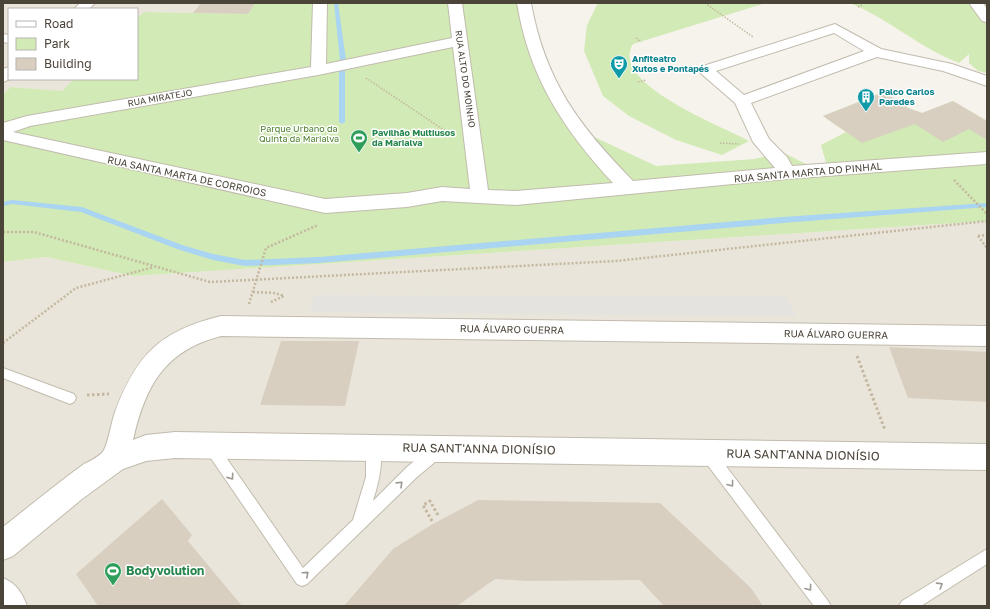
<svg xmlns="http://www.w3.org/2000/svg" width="990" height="609" font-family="'Golos Text',sans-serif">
	<rect width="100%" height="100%" fill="#f6f3ec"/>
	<g fill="#eae5da">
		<polygon points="3,3 255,3 248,14 144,12 137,18 137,9 9,9 9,79 74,79 62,91 11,87 3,94"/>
		<polygon points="987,221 987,606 3,606 3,262 46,257 133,276"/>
	</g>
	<g fill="#d2eab5">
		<polygon points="255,3 530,3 536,34 554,80 571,114 588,134 656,166 755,159 782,152 808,165 826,163 821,145 846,132 823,116 884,92 908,108 922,113 953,101 987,121 987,221 133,276 46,257 3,262 3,94 11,87 62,91 74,79 137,79 137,18 144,12 248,14"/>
		<path d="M598,3H766L633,44C608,84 725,127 749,141L722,155L676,140L629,116L603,96L584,51L587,25Z"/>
		<path d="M850,3H987V73L978,71L969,63V54L959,63C920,48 889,19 850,3Z"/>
	</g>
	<polygon fill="#e5e3e0" points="314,295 786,296 796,316 310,312"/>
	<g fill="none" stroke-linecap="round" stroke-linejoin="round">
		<g fill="#a9d4f2" fill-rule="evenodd">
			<polygon points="334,3 338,3 346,60 343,62 340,60"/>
			<polygon points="342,67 345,69 345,122 342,124 339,122 339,69"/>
			<polygon points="12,200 82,207 182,245 213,254 245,260 319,257 783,217 987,203 987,207 783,223 319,263 245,266 213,260 177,249 81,212 12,204 3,206 3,202"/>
		</g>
	</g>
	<g fill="#d8cfc1">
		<polygon points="201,3 255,3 248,14 193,13"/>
		<polygon points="884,92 908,108 922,113 953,101 987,121 987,140 969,129 943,142 915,124 862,143 823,116"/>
		<polygon points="281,341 359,341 345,406 260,405"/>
		<polygon points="889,347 987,352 987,402 908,398"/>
		<polygon points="162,499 192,535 188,541 242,606 98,606 76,574"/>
		<polygon points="478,500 660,503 751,588 763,606 664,606 640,580 526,581 495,579 457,606 344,606 393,549 431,525"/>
	</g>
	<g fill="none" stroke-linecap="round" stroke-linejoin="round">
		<g stroke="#c2bbae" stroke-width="2">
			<g id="lane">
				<polygon points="3,368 74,394 76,398 74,402 70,404 3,378"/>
				<path d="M211,441L216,443L303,568L353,520L366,477V448L368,444L373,442L378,444C385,461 378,484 373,501L407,467L431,447L436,446L441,447L443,452L441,457L417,477L307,584L302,586L297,584L206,451L204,447L206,443Z"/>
				<polygon points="708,448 713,449 828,601 831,606 814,606 703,459 701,454 703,449"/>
				<polygon points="987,549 987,564 921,606 899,606 902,601"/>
			</g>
		</g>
		<g stroke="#c2bbae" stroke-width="2">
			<g id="street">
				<polygon points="80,3 95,3 89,9 74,9"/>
				<path d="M313,3H327L326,64L452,38L448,3H462L488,190L516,191L613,183C563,129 529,77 517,3H531C545,81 579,126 633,181L775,168L753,142L735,103L697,70L700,67L835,24L881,49L952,64L987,76V86L943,71L877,57L751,103L769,139L787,157L792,166L987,152V164L786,179L516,205L442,201L407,207L325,213L3,140V123L27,116L311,67ZM834,33L864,51L744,95L716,71ZM453,47L470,189L442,187L407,193L325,199L13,132L30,126L318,75Z"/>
				<polygon points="969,3 983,3 987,9 987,22 982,21"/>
				<polygon points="3,34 9,35 9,43 3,42"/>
				<polygon points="9,67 10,79 3,82 3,69"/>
				<path d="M221,316L987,326V346L221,336C165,350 145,386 133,440L146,435L175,432L987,444V470L175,458L146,461L123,469L82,499L13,556L3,560V527C30,506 56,484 84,464C90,461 101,456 104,450C109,440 111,423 115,412C137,354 160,331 221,316Z"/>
				<path d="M3,578C17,584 22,593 27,606H3Z"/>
			</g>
		</g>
		<g stroke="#c4b79f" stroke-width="1.5" stroke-dasharray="1.5 1.5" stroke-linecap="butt">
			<polyline points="705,3 753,37"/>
			<polyline points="759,3 761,5"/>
			<polyline points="858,7 862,5"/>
			<polyline points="636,38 641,42"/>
			<polyline points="366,78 450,134"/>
			<polyline points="638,82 646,80"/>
			<polyline points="720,143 739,144"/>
		</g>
		<g stroke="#c4b79f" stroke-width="2.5" stroke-dasharray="2 2" stroke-linecap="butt">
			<polyline points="954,180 987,214"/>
			<polyline points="3,232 34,232 210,282 616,261 987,221"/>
			<polyline points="978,236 987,248"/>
			<polyline points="978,236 987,235"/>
			<polyline points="253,292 275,293 284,296 271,302"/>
			<polyline points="249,304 266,248 318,225"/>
			<polyline points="3,343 76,288 154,267"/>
		</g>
		<g stroke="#c4b79f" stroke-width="3" stroke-dasharray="2.5 2.5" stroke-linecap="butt">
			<polyline points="857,356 885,430"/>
			<polyline points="87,395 109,394"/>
			<polyline points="432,521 423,505 430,501 439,517"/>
		</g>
		<use href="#lane" fill="#fff" fill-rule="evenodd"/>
		<use href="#street" fill="#fff" fill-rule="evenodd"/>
	</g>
	<defs><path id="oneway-chevron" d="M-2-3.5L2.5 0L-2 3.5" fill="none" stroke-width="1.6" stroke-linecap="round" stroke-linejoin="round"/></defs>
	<g stroke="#9c9892">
		<use href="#oneway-chevron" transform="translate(231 477) rotate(55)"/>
		<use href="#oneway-chevron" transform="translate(400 484) rotate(-44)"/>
		<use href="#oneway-chevron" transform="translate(731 484) rotate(53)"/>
		<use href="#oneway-chevron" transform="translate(306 574) rotate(-42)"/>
		<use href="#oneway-chevron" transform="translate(940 585) rotate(-32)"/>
		<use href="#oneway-chevron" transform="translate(809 588) rotate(53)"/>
	</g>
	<defs>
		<g id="theatre-pin" transform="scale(0.9)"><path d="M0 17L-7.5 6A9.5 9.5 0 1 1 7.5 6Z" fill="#0f9aa8" stroke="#fff"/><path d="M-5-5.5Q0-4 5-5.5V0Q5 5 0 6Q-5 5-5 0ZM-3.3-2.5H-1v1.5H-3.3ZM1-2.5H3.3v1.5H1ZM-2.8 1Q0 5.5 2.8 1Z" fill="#fff"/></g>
		<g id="building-pin" transform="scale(0.9)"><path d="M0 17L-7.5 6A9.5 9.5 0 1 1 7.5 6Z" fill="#0f9aa8" stroke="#fff"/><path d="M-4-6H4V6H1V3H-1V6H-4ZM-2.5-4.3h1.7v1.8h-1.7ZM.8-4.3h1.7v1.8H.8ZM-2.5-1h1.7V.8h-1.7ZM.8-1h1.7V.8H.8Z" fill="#fff"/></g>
		<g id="stadium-pin" transform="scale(0.9)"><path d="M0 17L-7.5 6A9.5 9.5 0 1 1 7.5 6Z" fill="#2e9e5b" stroke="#fff"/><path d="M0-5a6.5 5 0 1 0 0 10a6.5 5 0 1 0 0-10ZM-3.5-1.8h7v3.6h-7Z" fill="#fff"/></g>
	</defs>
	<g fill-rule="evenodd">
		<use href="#theatre-pin" x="619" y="64"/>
		<use href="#building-pin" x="866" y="97"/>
		<use href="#stadium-pin" x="359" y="138"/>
		<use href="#stadium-pin" x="113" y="571"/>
	</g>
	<g text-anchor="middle" stroke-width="3" stroke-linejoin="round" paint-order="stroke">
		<g font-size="9" font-weight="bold" fill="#0d838f" stroke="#fff" text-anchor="start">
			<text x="632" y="62">Anfiteatro<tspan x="632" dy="10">Xutos e Pontapés</tspan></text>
			<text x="879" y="95">Palco Carlos<tspan x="879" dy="10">Paredes</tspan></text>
		</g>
		<g font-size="9" fill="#4b4439" stroke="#fff">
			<text transform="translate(465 79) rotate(82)" y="3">RUA ALTO DO MOINHO</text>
			<text transform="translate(160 98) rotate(-10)" y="3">RUA MIRATEJO</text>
		</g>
		<g font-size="9" fill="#4a7f2a" stroke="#fff">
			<text x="299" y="132">Parque Urbano da<tspan x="299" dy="10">Quinta da Marialva</tspan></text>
		</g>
		<g font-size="9" font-weight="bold" fill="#27864d" stroke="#fff" text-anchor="start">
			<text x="372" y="136">Pavilhão Multiusos<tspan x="372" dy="10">da Marialva</tspan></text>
		</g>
		<g font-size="10" fill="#4b4439" stroke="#fff">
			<text transform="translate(808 172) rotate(-5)" y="4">RUA SANTA MARTA DO PINHAL</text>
			<text transform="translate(187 176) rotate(12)" y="4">RUA SANTA MARTA DE CORROIOS</text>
			<text transform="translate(512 329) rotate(1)" y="4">RUA ÁLVARO GUERRA</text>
			<text transform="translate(836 334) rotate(1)" y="4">RUA ÁLVARO GUERRA</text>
		</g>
		<g font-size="12" fill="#4b4439" stroke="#fff">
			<text transform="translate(479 449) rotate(1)" y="4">RUA SANT'ANNA DIONÍSIO</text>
			<text transform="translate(803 455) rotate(1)" y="4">RUA SANT'ANNA DIONÍSIO</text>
		</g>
		<g font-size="12" font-weight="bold" fill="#27864d" stroke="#fff" text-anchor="start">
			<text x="126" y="575">Bodyvolution</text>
		</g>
	</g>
	<rect width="990" height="609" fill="none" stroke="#4b4439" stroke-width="8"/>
	<rect x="8" y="8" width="130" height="72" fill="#ffffff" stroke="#b7b4b0"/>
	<rect x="16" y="21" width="20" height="6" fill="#ffffff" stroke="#b7b4b0"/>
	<text x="44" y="28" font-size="12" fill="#4b4439">Road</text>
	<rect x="16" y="38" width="20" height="12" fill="#d2eab5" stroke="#b7b4b0"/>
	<text x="44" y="48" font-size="12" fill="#4b4439">Park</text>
	<rect x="16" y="58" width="20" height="12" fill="#d8cfc1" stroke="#b7b4b0"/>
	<text x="44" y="68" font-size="12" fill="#4b4439">Building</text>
</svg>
